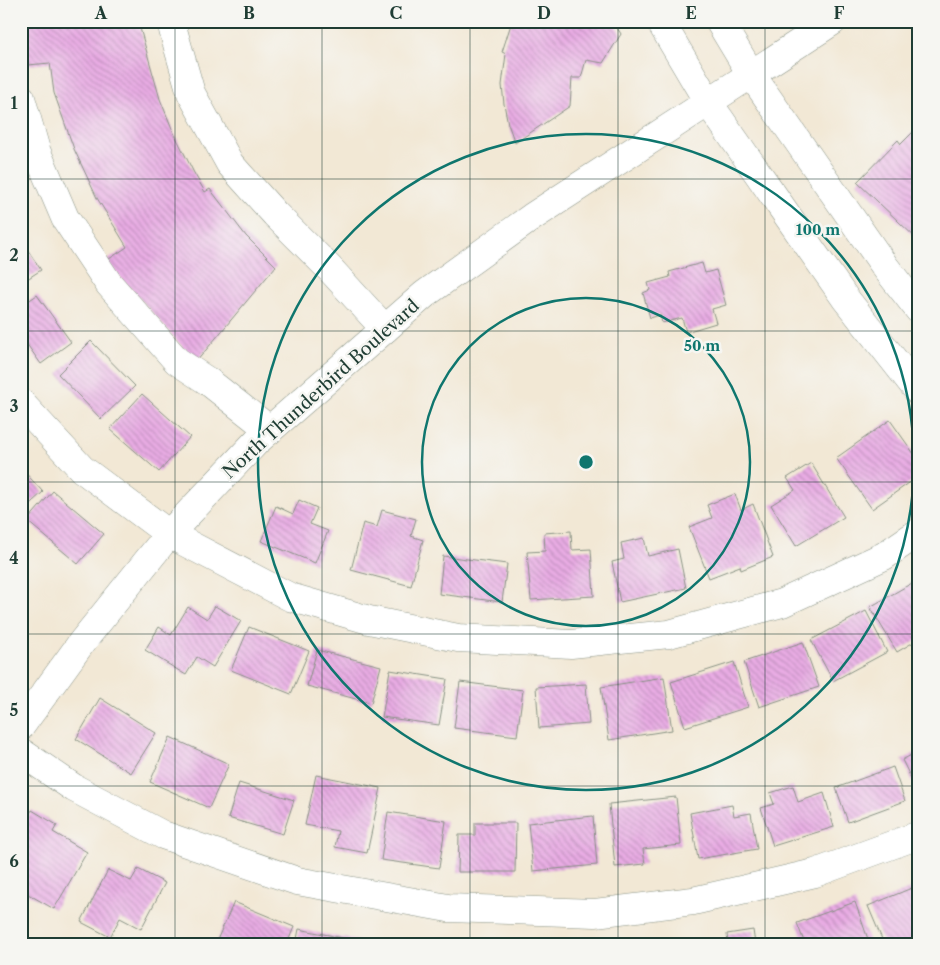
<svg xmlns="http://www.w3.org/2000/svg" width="940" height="965" font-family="'Libre Caslon Text',serif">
	<defs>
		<pattern id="building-back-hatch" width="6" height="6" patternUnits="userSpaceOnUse" patternTransform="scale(1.25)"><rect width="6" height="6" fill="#e9ace4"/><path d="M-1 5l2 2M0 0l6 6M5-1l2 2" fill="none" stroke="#bc8dba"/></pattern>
	</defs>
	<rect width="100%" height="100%" fill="#f6f6f2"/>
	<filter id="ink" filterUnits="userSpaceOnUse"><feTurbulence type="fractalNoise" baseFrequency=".02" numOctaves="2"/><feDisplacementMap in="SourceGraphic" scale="10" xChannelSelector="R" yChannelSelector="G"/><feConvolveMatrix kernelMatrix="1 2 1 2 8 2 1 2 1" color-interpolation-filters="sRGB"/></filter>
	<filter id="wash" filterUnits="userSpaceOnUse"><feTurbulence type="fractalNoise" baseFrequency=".0096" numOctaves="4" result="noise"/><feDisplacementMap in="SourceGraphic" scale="20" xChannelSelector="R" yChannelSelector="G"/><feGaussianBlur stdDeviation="1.12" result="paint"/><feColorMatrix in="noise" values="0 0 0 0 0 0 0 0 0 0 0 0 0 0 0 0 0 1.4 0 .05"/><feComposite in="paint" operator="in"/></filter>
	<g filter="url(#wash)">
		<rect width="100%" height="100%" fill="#f2e8d5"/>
		<g id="blocks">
			<g fill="url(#building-back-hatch)">
				<polygon points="21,21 138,21 160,99 173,131 194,173 205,192 210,189 246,236 276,266 196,362 106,261 127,247 97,198 74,149 54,93 50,63 28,65"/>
				<polygon points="512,21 613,21 621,34 603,63 586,60 581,78 572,78 570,106 515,143 508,124 504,104 502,85 506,54 502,52"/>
				<polygon points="914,131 919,135 919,241 857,182 898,140 901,144"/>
				<polygon points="21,240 41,270 21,283"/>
				<polygon points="702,263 705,273 716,270 726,305 712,309 716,323 686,332 682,318 662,323 660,315 650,318 643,293 650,290 648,283 670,277 669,272"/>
				<polygon points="37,295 71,342 41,364 21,336 21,306"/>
				<polygon points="91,341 135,386 101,419 58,374"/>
				<polygon points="142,394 190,437 159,472 110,429"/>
				<polygon points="890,420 919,461 919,476 872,509 836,458"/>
				<polygon points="811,463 844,517 796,546 771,505 795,490 787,478"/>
				<polygon points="21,468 43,492 21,512"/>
				<polygon points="53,491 104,534 78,564 27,521"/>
				<polygon points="735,494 741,510 753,504 773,557 741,570 740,566 709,578 689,527 712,518 707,505"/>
				<polygon points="299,500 317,508 310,524 328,531 315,563 261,541 276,506 293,514"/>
				<polygon points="382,510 416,519 411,536 423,540 411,586 351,570 363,523 377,527"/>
				<polygon points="571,531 572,550 591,549 594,596 531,600 527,552 545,551 544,533"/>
				<polygon points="644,538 648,556 678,549 686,588 620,602 612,562 624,559 621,543"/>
				<polygon points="443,556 507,564 502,602 439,594"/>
				<polygon points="919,579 919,639 897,652 870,607"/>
				<polygon points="215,606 241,621 213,667 197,657 186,675 145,650 159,627 171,635 188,607 207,619"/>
				<polygon points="866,611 887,652 833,681 811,640"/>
				<polygon points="249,627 309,651 291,694 231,670"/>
				<polygon points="803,642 819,687 759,707 744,662"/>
				<polygon points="317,650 381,666 371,703 307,686"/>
				<polygon points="734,662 748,707 685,727 671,682"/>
				<polygon points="390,670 447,679 439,725 382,717"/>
				<polygon points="664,677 672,730 609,740 601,687"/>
				<polygon points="460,682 523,690 517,736 454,728"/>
				<polygon points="586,684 589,724 539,728 536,687"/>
				<polygon points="100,698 156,733 131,773 76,739"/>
				<polygon points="170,737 229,764 209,808 150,782"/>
				<polygon points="919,751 919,794 902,760"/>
				<polygon points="893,767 905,801 848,822 836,788"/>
				<polygon points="316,775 381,788 367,853 335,847 338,831 305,825"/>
				<polygon points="239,783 294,800 283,834 228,818"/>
				<polygon points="793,786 798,802 824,793 834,827 773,846 761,808 774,804 770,793"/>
				<polygon points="676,797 681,845 643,849 645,864 615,867 609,804"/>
				<polygon points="732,805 734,816 751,813 757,849 698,859 690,813"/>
				<polygon points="32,810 57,825 53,832 87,852 54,909 21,890 21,828"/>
				<polygon points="388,812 446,821 439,868 381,860"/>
				<polygon points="593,816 597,865 533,871 528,823"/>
				<polygon points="475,823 516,823 515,872 458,872 459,835 475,835"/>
				<polygon points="138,869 165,883 141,929 120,918 110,937 81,922 108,870 131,881"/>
				<polygon points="919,885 919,936 914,937 917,944 884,944 868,906"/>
				<polygon points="234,902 294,927 287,944 227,944 217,940"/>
				<polygon points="855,902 869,942 865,944 805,944 797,923"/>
				<polygon points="299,929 363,942 363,944 296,944"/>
				<polygon points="753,930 755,944 728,944 727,934"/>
			</g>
		</g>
	</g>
	<g filter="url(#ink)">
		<use href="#blocks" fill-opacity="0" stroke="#889284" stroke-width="1"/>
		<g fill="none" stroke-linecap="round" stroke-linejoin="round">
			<g stroke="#889284" stroke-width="29">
				<g id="minor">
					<polyline points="172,21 173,30 191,93 230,164 275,214 330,269 385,329"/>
					<polyline points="660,21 708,102 845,298 919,392"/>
					<polyline points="719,21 751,74 886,268 919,310"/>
					<polyline points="21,98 36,150 65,218 109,284 177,361 209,382 270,430"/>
					<polyline points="21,403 82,469 169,534 290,597 369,620 458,638 571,644 669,634 782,603 884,556 919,532"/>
					<polyline points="21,726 82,642 169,534 257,441 425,294 532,217 833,21"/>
					<polyline points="21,752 74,788 163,835 297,881 448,908 595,913 693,901 815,873 919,835"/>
				</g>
			</g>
			<use href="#minor" stroke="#fff" stroke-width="28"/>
		</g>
	</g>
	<path fill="none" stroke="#1f3d34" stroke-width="1" stroke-opacity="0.55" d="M175,21V944M322,21V944M470,21V944M618,21V944M765,21V944M21,179H919M21,331H919M21,482H919M21,634H919M21,786H919"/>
	<g fill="none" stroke="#0f766e" stroke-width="2.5">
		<circle cx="586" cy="462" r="164"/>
		<circle cx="586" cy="462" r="328"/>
	</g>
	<g text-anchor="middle" stroke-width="5" stroke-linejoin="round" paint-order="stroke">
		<g font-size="18" fill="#1f3d34" stroke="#f6f6f2">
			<text transform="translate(321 389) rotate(-42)" y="6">North Thunderbird Boulevard</text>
		</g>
	</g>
	<circle cx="586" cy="462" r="8" fill="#0f766e" stroke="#f6f6f2" stroke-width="2.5"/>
	<g font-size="15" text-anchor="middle" font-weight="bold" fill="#0f766e" stroke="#f6f6f2" stroke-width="5" stroke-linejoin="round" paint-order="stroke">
		<text x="818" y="235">100 m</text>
		<text x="702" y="351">50 m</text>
	</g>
	<rect width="940" height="965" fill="none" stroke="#f6f6f2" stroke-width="55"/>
	<rect x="28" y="28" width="884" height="910" fill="none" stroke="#1f3d34" stroke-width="2"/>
	<g font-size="16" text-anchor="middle" font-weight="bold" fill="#1f3d34">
		<text x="101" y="19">A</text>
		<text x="249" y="19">B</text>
		<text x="396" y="19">C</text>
		<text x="544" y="19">D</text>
		<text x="691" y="19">E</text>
		<text x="839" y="19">F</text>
		<text x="14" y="109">1</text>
		<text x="14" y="261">2</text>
		<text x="14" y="412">3</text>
		<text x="14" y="564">4</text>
		<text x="14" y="716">5</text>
		<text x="14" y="867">6</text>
	</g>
</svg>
